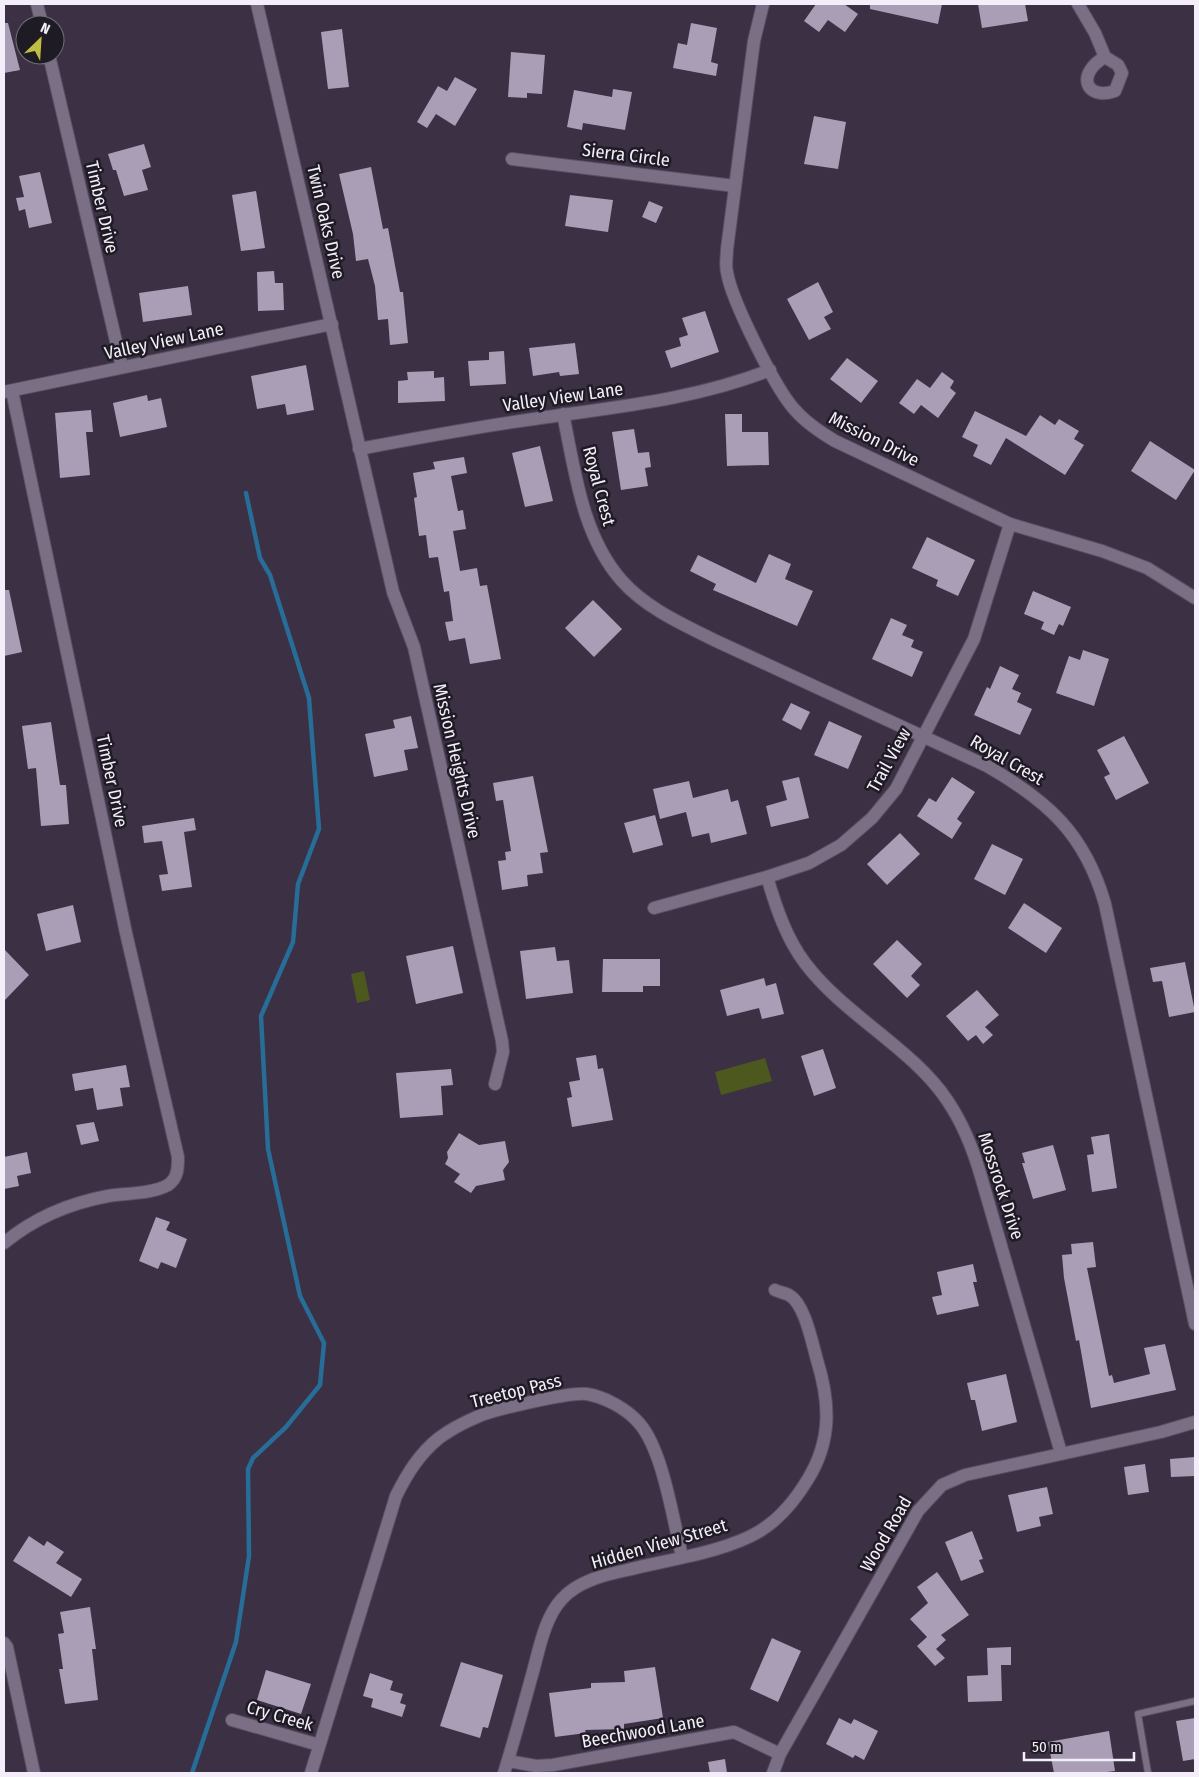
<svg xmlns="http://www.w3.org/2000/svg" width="1199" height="1777" font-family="'Fira Sans Condensed',sans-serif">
	<rect width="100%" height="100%" fill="#3b3044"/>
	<g fill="#4c581d">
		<polygon points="364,971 370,1000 357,1003 351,974"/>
		<polygon points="765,1058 772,1081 721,1095 715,1072"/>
	</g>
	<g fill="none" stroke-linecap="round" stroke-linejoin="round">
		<polyline stroke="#276d98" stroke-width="4.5" points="192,1773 236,1642 249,1556 248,1469 253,1458 286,1427 320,1385 324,1343 300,1296 268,1149 261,1016 293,942 298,884 319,829 309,698 270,575 260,558 246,493"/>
	</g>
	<g fill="#aa9eb6">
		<polygon points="816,4 844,4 858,14 845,32 828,20 819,32 804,21"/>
		<polygon points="870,4 942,4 938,24 870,9"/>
		<polygon points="978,4 1025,4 1028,21 982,28"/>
		<polygon points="4,23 8,23 20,70 4,73"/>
		<polygon points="691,23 717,28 711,62 718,64 716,76 673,68 678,43 687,45"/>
		<polygon points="342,29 349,87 328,89 321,32"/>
		<polygon points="511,52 545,55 542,94 527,93 527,98 508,97"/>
		<polygon points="455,77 477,89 455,126 436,114 427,128 417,122 438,86 447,91"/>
		<polygon points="613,89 632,92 625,130 583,123 582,130 567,127 574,90 612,97"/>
		<polygon points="814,116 846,122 838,169 804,164"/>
		<polygon points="144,144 151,167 142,170 148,190 124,196 116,170 113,170 108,154"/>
		<polygon points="371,167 383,229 388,228 400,292 403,292 408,343 390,345 388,319 378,320 375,286 368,259 356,261 353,234 339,174"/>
		<polygon points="40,172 52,223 29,228 25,209 19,211 16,198 24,197 19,176"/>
		<polygon points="256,191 265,248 241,251 232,195"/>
		<polygon points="570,195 613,200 608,232 565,226"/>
		<polygon points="649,201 663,207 656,223 642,217"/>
		<polygon points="274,271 275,283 283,283 284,310 258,311 257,272"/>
		<polygon points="818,282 833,312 824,317 831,329 809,340 787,299"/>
		<polygon points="188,286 192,315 143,322 139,293"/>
		<polygon points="705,311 719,352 671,368 665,351 681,346 679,338 688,335 682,318"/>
		<polygon points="575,343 579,374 560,376 559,372 533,376 529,348"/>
		<polygon points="504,351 506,384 470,386 468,361 489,360 489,352"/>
		<polygon points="847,358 878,381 861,403 830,379"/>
		<polygon points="306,365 314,410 287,415 285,404 257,409 251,376"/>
		<polygon points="434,371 434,378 444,377 445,401 398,403 398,381 408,380 407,372"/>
		<polygon points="942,372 954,381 950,388 956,393 938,418 921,405 914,414 899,403 917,379 930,388"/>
		<polygon points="147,395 148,401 161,398 167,427 120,437 113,403"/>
		<polygon points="91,410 93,432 86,432 90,475 60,478 55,413"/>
		<polygon points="975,411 1026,436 1040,415 1055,425 1059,419 1079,431 1074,439 1084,445 1065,475 1006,438 991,465 973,456 978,445 962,437"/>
		<polygon points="725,414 742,414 742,432 768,432 769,465 727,466"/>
		<polygon points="634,429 638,453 649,452 651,467 645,468 648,486 621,490 612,432"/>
		<polygon points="1150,441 1195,470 1176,500 1131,471"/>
		<polygon points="540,446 553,501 525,507 512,453"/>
		<polygon points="464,457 467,473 451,476 458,511 463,510 466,529 453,531 460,571 477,568 480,586 487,585 501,659 470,664 465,638 449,641 445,622 453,621 449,591 444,592 438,557 429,558 426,535 419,536 414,498 417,497 413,473 435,469 433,462"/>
		<polygon points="927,537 975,560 958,596 936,586 938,580 912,568"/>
		<polygon points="769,554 791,564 785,579 813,591 797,626 713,590 716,584 690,571 698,555 756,583"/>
		<polygon points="4,590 9,590 22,652 4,656"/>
		<polygon points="1033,591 1071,607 1063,626 1059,624 1054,635 1041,629 1044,622 1024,614"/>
		<polygon points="593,600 622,629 594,657 565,628"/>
		<polygon points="891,618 907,625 902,635 914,640 911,647 923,652 912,677 872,659"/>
		<polygon points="1083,650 1109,659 1094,706 1056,693 1069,656 1080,660"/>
		<polygon points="1000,666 1019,675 1012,689 1021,693 1017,702 1032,709 1020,735 974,715 987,687 990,689"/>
		<polygon points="791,703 810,712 801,730 782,720"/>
		<polygon points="411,716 418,748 404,750 408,770 374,777 365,734 395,728 393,720"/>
		<polygon points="829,721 862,736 848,769 814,755"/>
		<polygon points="51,722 60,785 66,785 69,824 41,826 36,768 28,769 22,726"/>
		<polygon points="1124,736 1149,783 1116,800 1104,777 1110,774 1097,750"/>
		<polygon points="533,776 548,852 540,853 543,873 527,875 528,886 502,890 498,861 506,860 505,852 511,851 503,800 496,801 493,783"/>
		<polygon points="799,777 809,818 771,827 766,806 787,800 782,781"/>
		<polygon points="952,777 975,792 957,819 962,823 952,839 917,816 929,798 936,802"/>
		<polygon points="689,781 693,798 728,789 731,802 738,800 747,834 711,843 709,833 692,837 686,812 660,819 653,789"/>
		<polygon points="655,815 663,845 633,853 624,823"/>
		<polygon points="194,818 196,830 184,832 192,887 162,891 159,875 168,874 162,841 144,843 142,826"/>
		<polygon points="900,833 920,854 887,885 867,864"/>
		<polygon points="992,844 1023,859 1005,895 974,879"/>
		<polygon points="1024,903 1062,928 1046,953 1008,928"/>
		<polygon points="73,905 81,942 46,951 37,914"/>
		<polygon points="897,940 922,964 911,976 920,985 907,998 873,964"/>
		<polygon points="453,946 463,993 416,1004 406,956"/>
		<polygon points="555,947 557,961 569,960 573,993 526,999 520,951"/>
		<polygon points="4,949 29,975 4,1001"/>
		<polygon points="603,959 660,959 660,986 643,986 643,992 602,992"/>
		<polygon points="1185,962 1195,1012 1169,1017 1162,981 1153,982 1150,968"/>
		<polygon points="764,978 766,986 776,983 784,1014 762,1019 759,1008 727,1016 720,990"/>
		<polygon points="977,990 999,1015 985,1027 993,1035 983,1044 976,1035 968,1041 946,1016"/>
		<polygon points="823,1049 836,1088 814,1096 801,1056"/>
		<polygon points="596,1055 598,1069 603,1068 613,1120 572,1127 567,1098 572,1097 569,1082 580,1080 576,1058"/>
		<polygon points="126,1065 130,1087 120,1088 123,1106 97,1110 93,1088 75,1091 72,1074"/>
		<polygon points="451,1069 453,1085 441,1086 443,1115 400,1118 396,1073"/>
		<polygon points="94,1122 99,1141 81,1145 76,1125"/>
		<polygon points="459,1133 479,1145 505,1141 509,1162 503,1170 505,1180 476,1186 471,1193 454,1182 460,1174 445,1164 448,1158 447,1152"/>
		<polygon points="1109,1134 1117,1188 1092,1192 1087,1155 1094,1154 1091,1137"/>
		<polygon points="1053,1145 1066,1190 1033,1199 1022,1163 1025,1163 1022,1153"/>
		<polygon points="27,1152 31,1173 17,1176 19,1186 4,1189 4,1157"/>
		<polygon points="156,1217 170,1222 166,1230 187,1239 176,1268 161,1262 158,1269 139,1261"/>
		<polygon points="1093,1242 1096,1267 1087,1268 1109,1376 1112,1375 1114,1383 1150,1374 1144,1348 1165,1344 1176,1390 1091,1408 1079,1340 1076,1341 1064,1278 1062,1255 1072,1254 1071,1244"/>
		<polygon points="973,1264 977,1282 973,1282 979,1306 937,1315 932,1297 942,1295 937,1272"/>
		<polygon points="1006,1374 1017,1422 982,1431 975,1400 971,1400 967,1383"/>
		<polygon points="1195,1457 1195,1476 1171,1477 1170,1459"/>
		<polygon points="1145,1464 1149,1492 1128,1495 1124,1467"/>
		<polygon points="1047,1487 1053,1514 1039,1517 1041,1526 1017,1532 1008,1495"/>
		<polygon points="972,1531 983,1559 979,1560 984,1572 961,1581 945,1542"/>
		<polygon points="29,1536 44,1546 47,1541 64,1552 56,1563 82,1579 71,1597 13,1561"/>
		<polygon points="937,1572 969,1615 941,1635 946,1640 936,1649 945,1658 935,1666 917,1646 927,1637 910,1619 928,1603 917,1587"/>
		<polygon points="90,1607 96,1649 92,1649 98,1700 65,1704 59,1669 63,1669 58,1634 64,1633 60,1612"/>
		<polygon points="772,1638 801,1651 778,1702 750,1689"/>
		<polygon points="1011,1647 1011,1665 1001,1665 1002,1701 968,1702 967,1676 988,1675 987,1648"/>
		<polygon points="461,1662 503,1675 488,1728 483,1727 480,1738 440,1726"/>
		<polygon points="655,1667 663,1718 624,1724 624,1729 585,1730 586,1733 555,1737 549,1693 591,1688 591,1683 625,1682 624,1671"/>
		<polygon points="266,1670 311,1684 301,1714 257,1700"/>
		<polygon points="370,1673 393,1681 390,1690 403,1694 400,1703 406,1705 402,1717 371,1707 373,1699 363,1696"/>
		<polygon points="839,1718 851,1724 854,1719 878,1731 864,1760 855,1755 853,1758 826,1744"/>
		<polygon points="1195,1718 1195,1759 1183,1761 1176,1721"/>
		<polygon points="1109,1731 1115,1771 1099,1773 1054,1773 1048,1742"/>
		<polygon points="725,1759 727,1773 710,1773 708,1762"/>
	</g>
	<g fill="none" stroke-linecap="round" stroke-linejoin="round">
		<g stroke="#594f60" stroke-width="8">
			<polyline id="lane" points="1148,1773 1138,1714 1195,1701"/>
		</g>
		<g stroke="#594f60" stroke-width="14">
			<g id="street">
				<polyline points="37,4 42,25"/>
				<polyline points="257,4 393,592 414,647 502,1041 503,1052 495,1084"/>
				<path d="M763,4L754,41L727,249C727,256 725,265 727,272C731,299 776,390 795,410C806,423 820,432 835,441L1010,524L1102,551L1147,568L1195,598"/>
				<path d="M1078,4L1095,33L1105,57L1118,65L1122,73L1115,91C1086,101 1075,74 1105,57"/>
				<polyline points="49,55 122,367"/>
				<polyline points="512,159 735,186"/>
				<polyline points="4,392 332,324"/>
				<path d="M563,414C575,471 582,536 622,581C646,608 682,624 714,640L987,766C1048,801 1085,834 1105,904L1195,1324"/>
				<path d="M359,449C417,438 475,427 534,419C614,407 694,400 770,370"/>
				<path d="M767,877C776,907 786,938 805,963C844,1015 912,1048 947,1100C964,1125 974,1151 982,1180L1061,1453"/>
				<polyline points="654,908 767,877 809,863 841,845 872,818 896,789 974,639 1010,524"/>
				<path d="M4,1243C33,1219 70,1203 108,1196C126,1193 152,1194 168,1185C178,1178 178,1168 178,1157L126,933L12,391"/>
				<polyline points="4,1643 7,1647 34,1773"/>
				<polyline points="232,1720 319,1745"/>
				<polyline points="508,1761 536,1766 553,1765 734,1732 780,1754"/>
				<path d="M311,1773L396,1496C407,1474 419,1454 439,1438C451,1429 465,1422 479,1416C497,1409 569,1392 587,1394C605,1397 627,1409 639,1423C663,1450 673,1520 682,1556"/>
				<path d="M504,1773C514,1741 523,1708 532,1675C539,1651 544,1618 562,1599C578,1581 604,1575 627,1570C666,1560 726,1552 760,1531C781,1518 796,1499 808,1479C832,1440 830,1402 817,1360C812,1343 805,1304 789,1295C785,1293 779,1292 775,1290"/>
				<polyline points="773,1773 780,1754 918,1511 942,1485 965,1475 1161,1432 1195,1422"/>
			</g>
		</g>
		<use href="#lane" stroke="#7b6f85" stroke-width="6"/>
		<use href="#street" stroke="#7b6f85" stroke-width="12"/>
	</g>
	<g text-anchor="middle" stroke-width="5" stroke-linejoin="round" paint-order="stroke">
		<g font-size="18" fill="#f4edfa" stroke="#1f1b24">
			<text transform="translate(626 155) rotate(7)" y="6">Sierra Circle</text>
			<text transform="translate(102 207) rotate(77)" y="6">Timber Drive</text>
			<text transform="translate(326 222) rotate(77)" y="6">Twin Oaks Drive</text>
			<text transform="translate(164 341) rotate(-12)" y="6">Valley View Lane</text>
			<text transform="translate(563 397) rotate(-8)" y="6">Valley View Lane</text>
			<text transform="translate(874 439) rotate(27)" y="6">Mission Drive</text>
			<text transform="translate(599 486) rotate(75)" y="6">Royal Crest</text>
			<text transform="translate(889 760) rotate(-61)" y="6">Trail View</text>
			<text transform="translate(1007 760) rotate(30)" y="6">Royal Crest</text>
			<text transform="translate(457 761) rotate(77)" y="6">Mission Heights Drive</text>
			<text transform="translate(112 781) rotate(78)" y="6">Timber Drive</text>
			<text transform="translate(1001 1186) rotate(72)" y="6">Mossrock Drive</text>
			<text transform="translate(516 1391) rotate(-14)" y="6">Treetop Pass</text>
			<text transform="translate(886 1534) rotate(-60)" y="6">Wood Road</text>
			<text transform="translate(659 1544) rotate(-16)" y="6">Hidden View Street</text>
			<text transform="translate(280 1716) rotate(16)" y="6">Cry Creek</text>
			<text transform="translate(643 1731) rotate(-10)" y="6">Beechwood Lane</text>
		</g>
	</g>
	<rect width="1199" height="1777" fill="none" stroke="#f4edfa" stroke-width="10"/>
	<g transform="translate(40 40) rotate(25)"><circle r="24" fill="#1f1b24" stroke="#746f7a"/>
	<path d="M0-4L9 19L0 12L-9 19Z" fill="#bfbe42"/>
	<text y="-8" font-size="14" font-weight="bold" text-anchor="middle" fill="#f4edfa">N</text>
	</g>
	<path d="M1024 1752v8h110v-8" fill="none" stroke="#f4edfa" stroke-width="2.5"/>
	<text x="1032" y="1752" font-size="15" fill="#f4edfa" stroke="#1f1b24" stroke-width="4" paint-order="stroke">50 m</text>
</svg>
